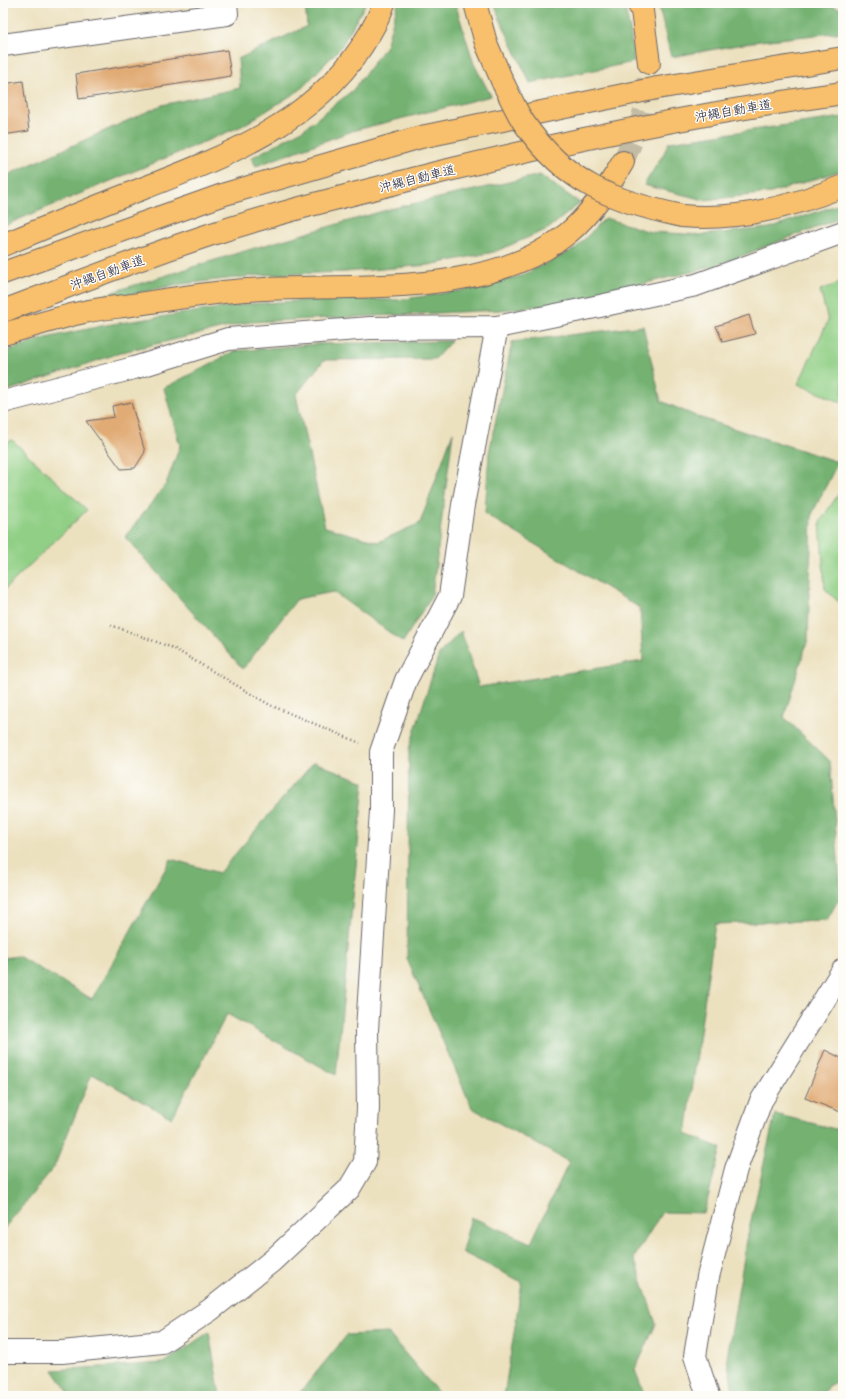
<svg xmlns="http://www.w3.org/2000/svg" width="846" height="1399" font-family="'Comic Neue','Klee One',sans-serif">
	<rect width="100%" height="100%" fill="#fdfcf7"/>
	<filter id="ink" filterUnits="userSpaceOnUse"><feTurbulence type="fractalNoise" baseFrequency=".025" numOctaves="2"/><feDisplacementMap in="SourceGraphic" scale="8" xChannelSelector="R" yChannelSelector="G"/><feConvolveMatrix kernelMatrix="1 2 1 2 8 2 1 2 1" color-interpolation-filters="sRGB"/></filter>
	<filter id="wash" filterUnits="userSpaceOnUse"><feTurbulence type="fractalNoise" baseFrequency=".012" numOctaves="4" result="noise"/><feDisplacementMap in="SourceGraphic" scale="16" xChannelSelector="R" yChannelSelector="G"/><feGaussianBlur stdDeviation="0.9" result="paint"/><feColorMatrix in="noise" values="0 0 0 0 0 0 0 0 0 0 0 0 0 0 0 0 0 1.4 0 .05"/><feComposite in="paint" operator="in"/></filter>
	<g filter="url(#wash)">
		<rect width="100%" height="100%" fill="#ece1bf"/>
		<g fill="#90cf85" stroke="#597860">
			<polygon points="843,282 843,403 798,384 828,321 820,290"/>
			<polygon points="12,440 87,510 3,591 3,444"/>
			<polygon points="843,487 843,606 825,589 820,522"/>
		</g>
		<g fill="#74b272" stroke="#4b6a56">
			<polygon points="305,3 366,3 341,47 300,90 242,126 3,226 3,177 162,105 240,88 238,59 307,26"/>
			<polygon points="398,3 455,3 474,64 491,96 352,131 256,166 251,158 304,129 353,90 386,46"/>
			<polygon points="494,3 624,3 630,30 634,62 530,83 500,19"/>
			<polygon points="658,3 819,3 843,9 843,32 760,41 671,57"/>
			<polygon points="843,117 843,170 771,193 704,200 644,185 664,153 669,142"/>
			<polygon points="540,175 580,203 548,229 494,252 429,265 345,272 261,275 174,285 108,300 106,294 241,252 390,209"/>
			<polygon points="843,203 843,217 715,266 562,304 500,310 250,322 126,351 3,392 3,352 46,338 106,325 248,304 329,299 398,300 459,291 521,276 575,249 605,218 651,232 701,235 769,228"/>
			<polygon points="643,326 661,401 698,417 838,462 812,514 808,639 784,717 830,761 841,895 827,920 715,924 686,1134 721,1148 704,1213 662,1212 634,1258 656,1324 635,1370 645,1396 504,1396 522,1282 462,1252 471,1217 531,1243 569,1162 472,1108 407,959 409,749 439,654 461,631 479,687 643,661 640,608 485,514 489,453 512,342"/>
			<polygon points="451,341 435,359 324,360 296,395 325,527 378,542 420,523 453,432 432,595 403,642 333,592 297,599 243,669 125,537 166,484 180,446 164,388 235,351 316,344"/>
			<polygon points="314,762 364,782 336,1075 227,1014 172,1118 92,1074 54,1167 3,1230 3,958 18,956 92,999 171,859 219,873"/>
			<polygon points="775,1114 843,1131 843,1378 828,1386 822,1396 734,1396 727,1358 748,1234"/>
			<polygon points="209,1332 220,1396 71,1396 53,1370 164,1363"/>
			<polygon points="388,1333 441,1396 297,1396 347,1335"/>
		</g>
		<g id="blocks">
			<g fill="#e1ab74">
				<polygon points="227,50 231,76 79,99 76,74"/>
				<polygon points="23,81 29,131 3,135 3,84"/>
				<polygon points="749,315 755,334 723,342 716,326"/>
				<polygon points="131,402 145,452 135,468 121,469 86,421 114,417 112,406"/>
				<polygon points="825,1050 843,1059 843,1113 805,1098"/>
			</g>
		</g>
	</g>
	<g filter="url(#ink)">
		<use href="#blocks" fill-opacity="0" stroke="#696569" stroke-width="1"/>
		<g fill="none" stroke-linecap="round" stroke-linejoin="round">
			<polyline stroke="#c4bba5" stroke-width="22" stroke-dasharray="22 11" stroke-linecap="butt" points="623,162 642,118 646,102 649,63"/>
			<g stroke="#696569" stroke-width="24">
				<g id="minor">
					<polyline points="3,45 227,14 226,3"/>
					<polyline points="3,402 134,368 228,339 370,328 497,327 600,306 696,285 843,232"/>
					<polyline points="3,1352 62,1352 162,1342 210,1310 272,1261 349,1189 365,1162 368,1108 367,1030 381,810 381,752 406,680 450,596 463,505 497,327"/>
					<polyline points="708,1396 695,1356 708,1277 736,1169 761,1101 843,970"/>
				</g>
			</g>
			<g stroke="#696569" stroke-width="24">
				<g id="highway">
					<polyline points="475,3 486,43 503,83"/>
					<polyline points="638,3 642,11 649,63"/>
					<path d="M682,216C736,221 794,206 843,186"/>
					<path d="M3,245C44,228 85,211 126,195C213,161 309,128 362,46C371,32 379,19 384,3"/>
					<polyline points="3,273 225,194 421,137 657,88 843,58"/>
					<path d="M3,311C72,285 142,257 212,234C286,210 361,192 436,173C570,140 706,112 843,93"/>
					<path d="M3,334C30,327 57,318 84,312C102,308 120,307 138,304C170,299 202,294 234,291C337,281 482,303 567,234C591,214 608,188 623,162"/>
				</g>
			</g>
			<polyline stroke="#696569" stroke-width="2.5" stroke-dasharray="1 3" stroke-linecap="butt" points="111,625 173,648 270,705 360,743"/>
			<use href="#minor" stroke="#fff" stroke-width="22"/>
			<use href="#highway" stroke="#f8bf6c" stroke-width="22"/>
			<g stroke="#696569" stroke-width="24" stroke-linecap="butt">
				<path id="highway-bridge" d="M503,83C510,96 516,111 524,123C566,184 613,201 682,216"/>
			</g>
			<use href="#highway-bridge" stroke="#f8bf6c" stroke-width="22"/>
		</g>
	</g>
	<g text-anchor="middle" stroke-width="3" stroke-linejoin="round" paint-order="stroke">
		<g font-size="13" fill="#22223b" stroke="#fdfcf7">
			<text transform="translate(733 110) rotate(-10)" y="5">沖縄自動車道</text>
			<text transform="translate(417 178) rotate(-14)" y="5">沖縄自動車道</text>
			<text transform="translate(107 272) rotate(-20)" y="5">沖縄自動車道</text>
		</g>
	</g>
	<rect width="846" height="1399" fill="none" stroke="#fdfcf7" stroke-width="16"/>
</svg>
